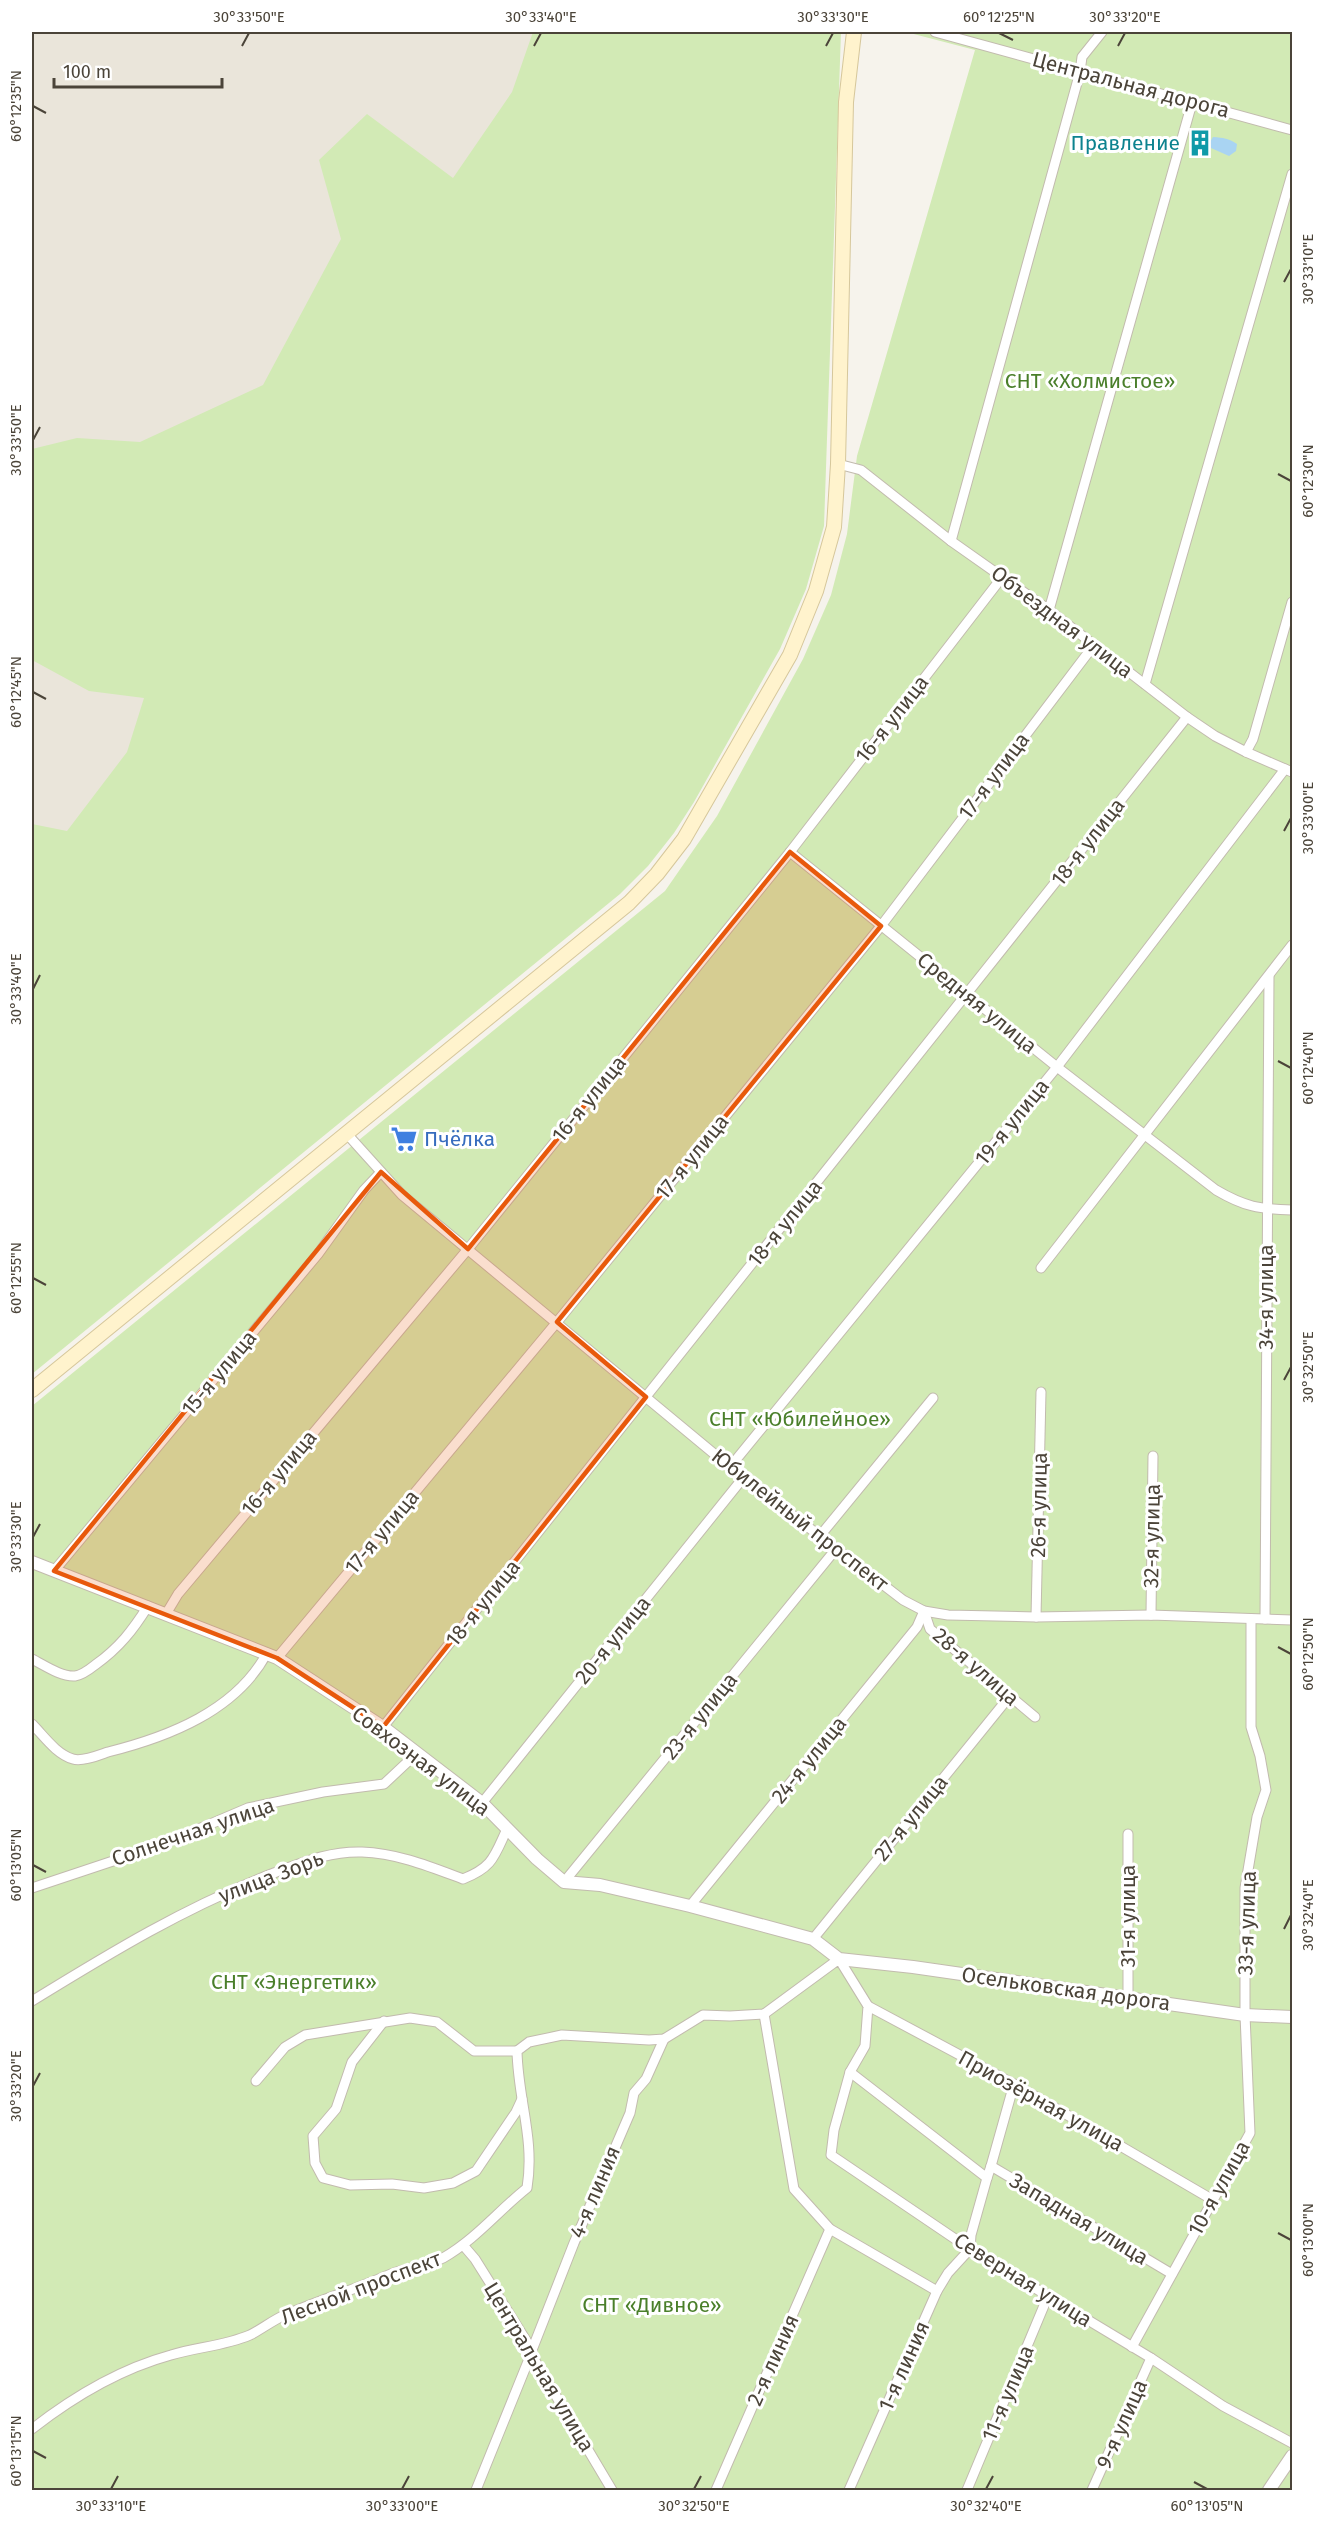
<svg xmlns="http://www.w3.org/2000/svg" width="1324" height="2522" font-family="'Fira Sans',sans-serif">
	<rect width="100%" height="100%" fill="#f6f3ec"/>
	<polygon fill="#eae5da" points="32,32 828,32 32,1357"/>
	<g fill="#d2eab5">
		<polygon points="533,32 841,32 824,526 806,589 780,649 694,802 674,833 648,866 620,894 32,1374 32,824 67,831 127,752 144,698 89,691 32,660 32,449 77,438 140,442 263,385 341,239 319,160 367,114 453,178 512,92"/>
		<polygon points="906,32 1292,32 1292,2490 851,2490 937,2291 932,2291 848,2490 32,2490 32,1406 665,891 717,816 803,659 831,595 847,534 857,456 975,50"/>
	</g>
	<path fill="#a9d4f2" d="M1213,137C1224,138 1228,138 1237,144L1236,151L1229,156L1211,148L1210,142Z"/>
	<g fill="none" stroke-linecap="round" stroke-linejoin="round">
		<g stroke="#c2bbae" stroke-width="11">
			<g id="minor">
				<polyline points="935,32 1292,130"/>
				<polyline points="838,464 861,470 951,541 1049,610 1187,717 1215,736 1246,752 1292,772"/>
				<polyline points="951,541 1080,72 1082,57 1102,32"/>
				<polyline points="1049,610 1192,103"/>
				<polyline points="1145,684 1292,174"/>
				<polyline points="1246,752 1253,739 1292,602"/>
				<path d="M790,852L1057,1067L1216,1190C1245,1207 1259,1209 1292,1210"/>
				<polyline points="347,1134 402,1195 730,1467 903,1600 924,1611 948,1615 1036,1617 1151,1615 1292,1620"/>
				<polyline points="1041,1268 1292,945"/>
				<polyline points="730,1467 1057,1067 1285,769"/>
				<polyline points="819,1537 933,1398"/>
				<polyline points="54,1571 318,1254 364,1190 381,1172"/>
				<polyline points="924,1611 930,1629 1035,1717"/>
				<polyline points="166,1614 178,1594 468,1249 790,852 1003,576"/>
				<polyline points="1151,1615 1153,1456"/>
				<polyline points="1036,1617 1041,1392"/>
				<polyline points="1265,1619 1269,976"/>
				<polyline points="277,1658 557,1322 881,926 1094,645"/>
				<path d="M32,1659C44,1665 61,1677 75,1676C82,1675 90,1669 95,1665C119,1648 133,1630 148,1606"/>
				<path d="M32,1724C44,1736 56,1754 73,1759C82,1762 99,1755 108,1752C168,1737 236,1711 267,1653"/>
				<polyline points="383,1727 1187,717"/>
				<polyline points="482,1803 743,1478"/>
				<polyline points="1128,1834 1128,1998"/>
				<polyline points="564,1882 836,1549"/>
				<polyline points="32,1888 161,1845 248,1808 323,1792 384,1784 416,1754"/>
				<polyline points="690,1906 917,1627 924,1611"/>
				<polyline points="813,1939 1009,1697"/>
				<path d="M32,2001C110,1953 187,1906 274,1873C304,1862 330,1851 362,1852C397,1853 431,1867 463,1879C493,1867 494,1857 507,1829"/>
				<polyline points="868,2006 1014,2084 1213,2200"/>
				<polyline points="764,2014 794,2189 830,2229 937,2291"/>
				<polyline points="384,2021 352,2062 336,2109 313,2136 315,2163 323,2178 350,2185 392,2184 424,2188 453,2183 476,2171 516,2112 522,2099"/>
				<polyline points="850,2072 987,2178 991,2166 1172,2274"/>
				<polyline points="256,2081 285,2047 305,2035 410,2018 437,2022 474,2051 517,2051"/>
				<polyline points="991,2166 1014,2084"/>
				<polyline points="463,2245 475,2259 532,2350 531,2354 612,2490"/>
				<polyline points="1132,2347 1250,2133 1245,2015 1245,1888 1257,1817 1266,1790 1260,1756 1251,1727 1251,1619"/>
				<polyline points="532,2350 574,2243 630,2113 634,2093 646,2079 664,2039"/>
				<path d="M32,2429C73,2397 120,2369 171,2355C197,2347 224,2346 250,2335C262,2329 273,2320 285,2315C320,2300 356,2289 391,2274C408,2267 428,2266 443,2258C476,2239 498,2211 527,2188C535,2139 518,2100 517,2051L529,2042L562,2035L649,2040L664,2039L703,2015L730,2016L764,2014L839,1959L868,2006L865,2046L850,2072L834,2130L831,2155L970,2249L1151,2358L1223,2406L1292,2443"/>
				<polyline points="476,2490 531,2354"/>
				<polyline points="716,2490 830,2229"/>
				<polyline points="849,2490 937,2291 948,2273 970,2249 971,2235 987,2178"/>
				<polyline points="967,2490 1048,2296"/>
				<polyline points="1092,2490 1151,2358"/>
			</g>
		</g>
		<g stroke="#c2bbae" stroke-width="14">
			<g id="tertiary">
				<polyline points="32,1562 277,1658 383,1727 482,1803 537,1859 564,1882 600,1885 690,1906 813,1939 839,1959 913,1967 1245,2015 1292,2017"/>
				<polyline points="1269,2490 1292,2456"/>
			</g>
		</g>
		<g stroke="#d6c79b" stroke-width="16">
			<polyline id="secondary" points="32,1390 629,903 657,874 684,839 790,655 816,591 834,527 838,464 846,102 854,32"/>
		</g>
		<use href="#minor" stroke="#fff" stroke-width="9"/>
		<use href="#tertiary" stroke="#fff" stroke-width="12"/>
		<use href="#secondary" stroke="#fff3cd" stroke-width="14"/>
	</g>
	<path fill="#e8590c" fill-opacity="0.2" stroke="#e8590c" stroke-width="4.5" stroke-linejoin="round" d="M790,852L881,926L557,1322L646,1397L383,1727L277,1658L54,1571L381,1172L468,1249Z"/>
	<path fill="none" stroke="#4b4439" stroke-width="2" d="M999,33L1013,40M242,46L249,33M534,46L541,33M826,46L833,33M1118,46L1125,33M33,106L46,113M1284,282L1291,269M33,440L40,427M1278,474L1291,481M33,692L46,699M1284,831L1291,818M33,989L40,975M1278,1061L1291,1068M33,1278L46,1285M1284,1380L1291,1367M33,1537L40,1524M1278,1647L1291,1654M33,1865L46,1872M1284,1929L1291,1915M33,2086L40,2073M1278,2233L1291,2240M33,2451L46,2458M1194,2482L1207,2489M111,2489L118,2476M402,2489L409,2476M694,2489L701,2476M986,2489L993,2476"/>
	<defs>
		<g id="building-bare" transform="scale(2.07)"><path d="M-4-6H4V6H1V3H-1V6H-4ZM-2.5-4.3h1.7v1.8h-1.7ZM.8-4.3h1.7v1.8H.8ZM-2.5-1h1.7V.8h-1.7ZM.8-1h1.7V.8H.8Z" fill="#0f9aa8" stroke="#fff" stroke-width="2.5" paint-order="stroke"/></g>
		<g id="supermarket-bare" transform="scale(2.07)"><path d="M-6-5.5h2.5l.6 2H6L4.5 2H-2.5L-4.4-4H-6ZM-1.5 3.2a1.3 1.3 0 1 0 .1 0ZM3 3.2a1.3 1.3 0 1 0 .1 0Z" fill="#3f7fe0" stroke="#fff" stroke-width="2.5" paint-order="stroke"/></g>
	</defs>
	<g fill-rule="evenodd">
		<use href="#building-bare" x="1200" y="143"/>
		<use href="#supermarket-bare" x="404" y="1139"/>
	</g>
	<g text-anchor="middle" stroke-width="6" stroke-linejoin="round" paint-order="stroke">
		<g font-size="21" fill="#4b4439" stroke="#fff">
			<text transform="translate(1131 85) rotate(15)" y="7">Центральная дорога</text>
			<text transform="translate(1062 622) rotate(37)" y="7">Объездная улица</text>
			<text transform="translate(892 719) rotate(-52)" y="7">16-я улица</text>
			<text transform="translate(994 776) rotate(-53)" y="7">17-я улица</text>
			<text transform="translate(1088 842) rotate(-52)" y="7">18-я улица</text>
			<text transform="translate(977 1003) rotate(39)" y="7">Средняя улица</text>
			<text transform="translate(589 1099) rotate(-51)" y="7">16-я улица</text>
			<text transform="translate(1012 1122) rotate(-51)" y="7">19-я улица</text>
			<text transform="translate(692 1157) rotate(-51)" y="7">17-я улица</text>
			<text transform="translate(785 1223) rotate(-51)" y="7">18-я улица</text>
			<text transform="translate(1266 1297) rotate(-90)" y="7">34-я улица</text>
			<text transform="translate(219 1373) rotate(-50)" y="7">15-я улица</text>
			<text transform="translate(279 1473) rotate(-50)" y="7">16-я улица</text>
			<text transform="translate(1039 1505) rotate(-89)" y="7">26-я улица</text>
			<text transform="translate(800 1520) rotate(38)" y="7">Юбилейный проспект</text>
			<text transform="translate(382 1532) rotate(-50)" y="7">17-я улица</text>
			<text transform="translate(1152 1536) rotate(-89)" y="7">32-я улица</text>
			<text transform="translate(483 1603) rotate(-51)" y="7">18-я улица</text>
			<text transform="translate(613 1640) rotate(-51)" y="7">20-я улица</text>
			<text transform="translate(976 1667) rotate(41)" y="7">28-я улица</text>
			<text transform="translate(700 1716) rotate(-51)" y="7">23-я улица</text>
			<text transform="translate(809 1760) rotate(-51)" y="7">24-я улица</text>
			<text transform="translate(421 1761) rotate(37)" y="7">Совхозная улица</text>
			<text transform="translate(911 1818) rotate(-51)" y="7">27-я улица</text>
			<text transform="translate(193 1832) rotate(-19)" y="7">Солнечная улица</text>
			<text transform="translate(271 1877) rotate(-21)" y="7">улица Зорь</text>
			<text transform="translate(1128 1916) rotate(-90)" y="7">31-я улица</text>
			<text transform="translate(1247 1923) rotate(-88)" y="7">33-я улица</text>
			<text transform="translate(1066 1989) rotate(8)" y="7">Осельковская дорога</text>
			<text transform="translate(1041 2101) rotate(29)" y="7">Приозёрная улица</text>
			<text transform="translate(1219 2188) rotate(-61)" y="7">10-я улица</text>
			<text transform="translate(595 2192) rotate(-67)" y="7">4-я линия</text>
			<text transform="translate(1079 2219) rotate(31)" y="7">Западная улица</text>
			<text transform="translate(1023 2280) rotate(32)" y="7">Северная улица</text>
			<text transform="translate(361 2288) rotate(-21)" y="7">Лесной проспект</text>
			<text transform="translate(773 2360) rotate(-66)" y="7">2-я линия</text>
			<text transform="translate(904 2366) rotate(-66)" y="7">1-я линия</text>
			<text transform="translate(539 2367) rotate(59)" y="7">Центральная улица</text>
			<text transform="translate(1008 2393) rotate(-67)" y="7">11-я улица</text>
			<text transform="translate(1122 2424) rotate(-66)" y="7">9-я улица</text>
		</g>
		<g font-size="21" fill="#0d838f" stroke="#fff" text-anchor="end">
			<text x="1180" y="150">Правление</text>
		</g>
		<g font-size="21" fill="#4a7f2a" stroke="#fff">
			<text x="1090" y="388">СНТ «Холмистое»</text>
			<text x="800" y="1426">СНТ «Юбилейное»</text>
			<text x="294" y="1989">СНТ «Энергетик»</text>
			<text x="652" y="2312">СНТ «Дивное»</text>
		</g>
		<g font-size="21" fill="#366cbe" stroke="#fff" text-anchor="start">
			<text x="424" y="1146">Пчёлка</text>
		</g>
	</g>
	<rect width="1324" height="2522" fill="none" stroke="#ffffff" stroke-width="66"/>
	<path d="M54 78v9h168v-9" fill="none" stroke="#4b4439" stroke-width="3"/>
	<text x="63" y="78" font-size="18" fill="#4b4439" stroke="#ffffff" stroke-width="4.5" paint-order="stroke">100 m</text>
	<rect x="33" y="33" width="1258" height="2456" fill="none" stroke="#4b4439" stroke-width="2"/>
	<g font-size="15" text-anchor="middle" fill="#4b4439">
		<text x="249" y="22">30°33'50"E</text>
		<text x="541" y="22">30°33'40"E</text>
		<text x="833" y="22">30°33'30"E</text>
		<text x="999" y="22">60°12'25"N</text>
		<text x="1125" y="22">30°33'20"E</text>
		<text transform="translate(16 106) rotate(-90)" y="5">60°12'35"N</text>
		<text transform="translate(1308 269) rotate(-90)" y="5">30°33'10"E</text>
		<text transform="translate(16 440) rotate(-90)" y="5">30°33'50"E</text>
		<text transform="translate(1308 481) rotate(-90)" y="5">60°12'30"N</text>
		<text transform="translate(16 692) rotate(-90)" y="5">60°12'45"N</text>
		<text transform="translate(1308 818) rotate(-90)" y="5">30°33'00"E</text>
		<text transform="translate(16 989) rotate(-90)" y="5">30°33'40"E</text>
		<text transform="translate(1308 1068) rotate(-90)" y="5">60°12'40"N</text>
		<text transform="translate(16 1278) rotate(-90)" y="5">60°12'55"N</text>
		<text transform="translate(1308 1367) rotate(-90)" y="5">30°32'50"E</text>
		<text transform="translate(16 1537) rotate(-90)" y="5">30°33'30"E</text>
		<text transform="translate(1308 1654) rotate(-90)" y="5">60°12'50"N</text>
		<text transform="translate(16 1865) rotate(-90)" y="5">60°13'05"N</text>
		<text transform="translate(1308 1915) rotate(-90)" y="5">30°32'40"E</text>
		<text transform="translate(16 2086) rotate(-90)" y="5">30°33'20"E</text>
		<text transform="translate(1308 2240) rotate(-90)" y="5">60°13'00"N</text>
		<text transform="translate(16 2451) rotate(-90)" y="5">60°13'15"N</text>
		<text x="111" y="2511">30°33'10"E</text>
		<text x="402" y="2511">30°33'00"E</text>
		<text x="694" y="2511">30°32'50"E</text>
		<text x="986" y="2511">30°32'40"E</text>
		<text x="1207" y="2511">60°13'05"N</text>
	</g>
</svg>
